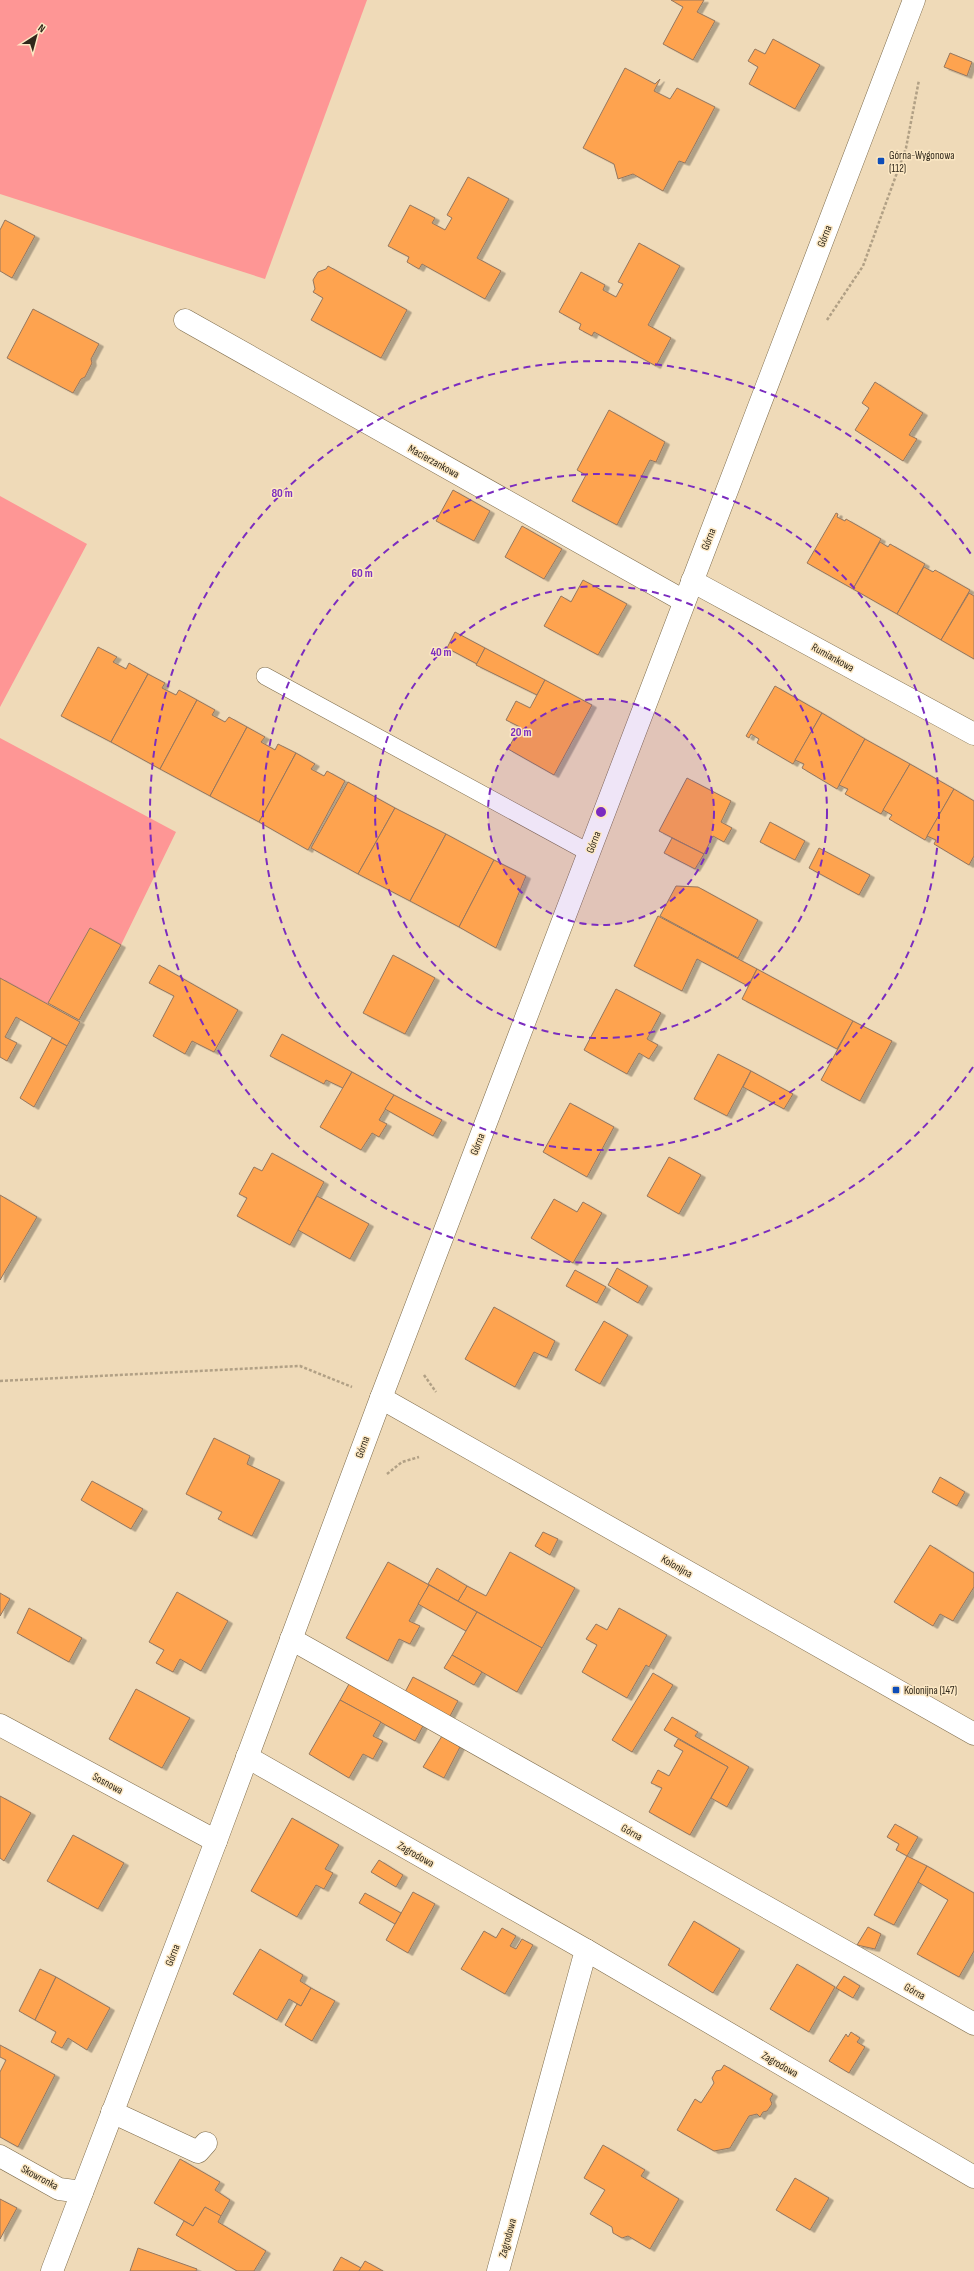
<svg xmlns="http://www.w3.org/2000/svg" width="974" height="2271" font-family="'Sofia Sans Condensed',sans-serif">
	<defs>
		<filter id="shadow"><feDropShadow dx="4.5" dy="2.5" stdDeviation="0" flood-color="#0004"/></filter>
	</defs>
	<rect width="100%" height="100%" fill="#efdab8"/>
	<g fill="#fe9695">
		<polygon points="0,0 367,0 265,279 0,194"/>
		<polygon points="0,496 87,544 0,707"/>
		<polygon points="0,738 176,832 121,945 90,928 48,1004 0,978"/>
	</g>
	<g fill="#fea34f" stroke="#95775f" filter="url(#shadow)">
		<polygon points="671,0 704,0 697,12 715,21 693,60 663,44 683,7"/>
		<polygon points="773,39 820,65 795,109 749,84 758,67 748,61 755,49 765,54"/>
		<polygon points="950,53 972,62 967,76 944,67"/>
		<polygon points="625,68 655,84 660,79 654,91 670,99 677,88 715,107 685,163 679,161 663,191 633,174 618,179 614,164 583,148"/>
		<polygon points="468,177 509,199 477,258 501,271 485,299 422,264 419,269 407,262 409,257 388,246 410,205 435,218 432,223 445,230 452,218 447,215"/>
		<polygon points="5,220 35,236 12,278 0,271 0,230"/>
		<polygon points="639,243 680,266 648,325 671,338 656,366 594,332 592,336 579,329 581,324 559,312 581,272 605,285 603,290 616,297 623,284 618,282"/>
		<polygon points="328,266 407,310 381,358 311,320 323,298 313,292 315,289 313,280 318,272 326,269"/>
		<polygon points="33,309 99,344 91,359 92,363 85,377 81,379 73,393 7,358"/>
		<polygon points="875,382 923,413 909,435 917,439 903,461 855,430 869,408 862,403"/>
		<polygon points="609,410 665,442 656,462 650,460 617,525 572,501 586,475 577,470"/>
		<polygon points="453,490 490,511 474,541 436,521"/>
		<polygon points="836,513 838,514 837,517 845,521 846,519 881,539 853,589 807,563"/>
		<polygon points="522,526 562,549 544,579 505,557"/>
		<polygon points="880,542 888,547 890,544 925,564 897,614 853,589"/>
		<polygon points="924,567 933,572 935,570 970,590 941,640 897,614"/>
		<polygon points="583,580 627,604 598,655 544,626 561,596 571,602"/>
		<polygon points="969,593 974,596 974,659 941,640"/>
		<polygon points="455,632 485,648 477,664 447,648"/>
		<polygon points="98,647 117,657 113,662 126,669 129,663 148,674 111,742 61,716"/>
		<polygon points="485,648 545,680 537,695 476,665"/>
		<polygon points="148,674 165,683 162,688 176,695 179,690 197,700 160,769 111,742"/>
		<polygon points="545,680 592,705 554,775 508,749 520,727 506,720 516,701 530,708"/>
		<polygon points="775,686 822,713 793,764 757,743 759,739 751,734 749,738 746,736"/>
		<polygon points="197,700 215,710 212,715 225,722 229,717 247,727 210,796 160,769"/>
		<polygon points="822,713 865,739 837,789 802,768 804,764 795,760"/>
		<polygon points="247,727 265,737 261,742 275,750 278,744 296,753 259,822 210,796"/>
		<polygon points="865,739 910,764 881,814 845,794 848,789 839,785"/>
		<polygon points="296,753 315,764 311,769 324,776 327,771 345,781 308,850 259,822"/>
		<polygon points="910,764 954,789 925,840 889,819 892,815 883,810"/>
		<polygon points="687,778 731,801 721,822 732,828 724,842 713,836 704,854 659,831"/>
		<polygon points="348,782 395,808 358,874 311,848"/>
		<polygon points="954,789 974,801 974,856 969,865 934,844 936,840 927,836"/>
		<polygon points="395,808 446,834 410,901 358,874"/>
		<polygon points="770,822 805,841 795,860 760,842"/>
		<polygon points="446,834 494,860 459,927 410,901"/>
		<polygon points="672,838 704,854 695,869 664,853"/>
		<polygon points="819,848 870,875 859,895 809,868"/>
		<polygon points="494,860 526,876 496,948 459,927"/>
		<polygon points="676,886 698,887 758,920 738,958 660,916"/>
		<polygon points="658,916 757,969 748,986 697,959 682,991 634,966"/>
		<polygon points="90,928 121,945 79,1020 48,1003"/>
		<polygon points="393,955 435,978 405,1034 363,1013"/>
		<polygon points="159,965 238,1010 214,1052 192,1041 185,1054 153,1036 174,996 149,983"/>
		<polygon points="757,969 853,1021 837,1049 742,999"/>
		<polygon points="0,978 80,1022 67,1046 16,1017 5,1037 17,1043 7,1061 0,1057"/>
		<polygon points="616,989 661,1013 647,1039 658,1045 649,1059 639,1053 627,1074 584,1050"/>
		<polygon points="853,1021 892,1041 860,1101 821,1080"/>
		<polygon points="282,1034 352,1072 343,1088 326,1080 324,1084 270,1056"/>
		<polygon points="52,1038 67,1046 34,1107 20,1098"/>
		<polygon points="718,1054 751,1071 727,1116 694,1099"/>
		<polygon points="751,1071 793,1094 784,1109 743,1087"/>
		<polygon points="352,1072 394,1095 379,1120 387,1124 379,1137 372,1133 361,1150 320,1127"/>
		<polygon points="394,1095 442,1120 433,1136 385,1109"/>
		<polygon points="570,1103 614,1127 587,1177 543,1152"/>
		<polygon points="272,1153 324,1182 290,1245 237,1216 247,1198 239,1194 254,1167 262,1171"/>
		<polygon points="669,1157 701,1175 679,1214 647,1196"/>
		<polygon points="0,1195 37,1217 0,1280"/>
		<polygon points="317,1196 369,1224 350,1259 298,1230"/>
		<polygon points="554,1199 577,1212 583,1202 602,1213 573,1263 531,1238"/>
		<polygon points="617,1268 648,1286 638,1303 608,1285"/>
		<polygon points="575,1270 606,1287 597,1303 566,1286"/>
		<polygon points="494,1307 555,1341 547,1358 534,1352 515,1387 465,1359"/>
		<polygon points="604,1321 628,1335 600,1384 575,1370"/>
		<polygon points="214,1438 250,1456 247,1464 280,1480 252,1536 218,1519 222,1512 186,1494"/>
		<polygon points="940,1477 965,1492 957,1506 932,1492"/>
		<polygon points="92,1481 143,1509 131,1529 81,1500"/>
		<polygon points="543,1532 558,1539 550,1555 535,1546"/>
		<polygon points="930,1545 974,1573 974,1587 953,1621 940,1614 933,1626 894,1602"/>
		<polygon points="510,1552 575,1588 542,1648 458,1601 467,1586 486,1596"/>
		<polygon points="388,1562 429,1585 409,1621 420,1626 410,1644 399,1639 388,1661 346,1638"/>
		<polygon points="437,1568 467,1586 458,1601 428,1584"/>
		<polygon points="429,1585 477,1612 466,1631 418,1604"/>
		<polygon points="177,1592 228,1621 201,1671 180,1659 173,1672 156,1663 164,1650 149,1642"/>
		<polygon points="0,1593 10,1599 0,1616"/>
		<polygon points="29,1608 82,1638 69,1662 17,1633"/>
		<polygon points="619,1608 667,1635 649,1667 646,1665 627,1698 582,1672 597,1645 586,1639 596,1624 607,1630"/>
		<polygon points="477,1612 542,1648 517,1692 452,1655"/>
		<polygon points="452,1655 482,1672 474,1685 444,1668"/>
		<polygon points="653,1673 673,1685 632,1752 612,1740"/>
		<polygon points="413,1677 458,1701 449,1718 404,1694"/>
		<polygon points="349,1684 423,1726 415,1741 340,1700"/>
		<polygon points="136,1689 190,1718 162,1768 109,1739"/>
		<polygon points="340,1700 381,1722 373,1736 383,1741 373,1759 363,1754 349,1778 309,1754"/>
		<polygon points="672,1717 698,1732 695,1736 749,1767 727,1807 711,1798 728,1767 664,1730"/>
		<polygon points="442,1736 460,1747 444,1778 423,1767"/>
		<polygon points="678,1739 728,1767 690,1835 649,1812 662,1788 651,1783 658,1770 669,1776 683,1751 674,1746"/>
		<polygon points="0,1796 31,1813 4,1861 0,1858"/>
		<polygon points="292,1818 339,1845 325,1869 333,1873 324,1889 316,1885 297,1917 251,1891"/>
		<polygon points="895,1824 918,1837 907,1856 896,1850 899,1844 887,1837"/>
		<polygon points="73,1835 124,1863 98,1909 47,1881"/>
		<polygon points="907,1856 927,1866 894,1925 874,1915"/>
		<polygon points="379,1860 403,1875 396,1887 371,1872"/>
		<polygon points="927,1866 974,1893 974,1951 959,1977 917,1954 948,1900 918,1882"/>
		<polygon points="413,1892 435,1904 408,1953 386,1940"/>
		<polygon points="365,1893 401,1913 395,1924 359,1903"/>
		<polygon points="694,1921 740,1949 713,1993 668,1965"/>
		<polygon points="868,1927 881,1934 875,1949 857,1945"/>
		<polygon points="502,1928 516,1936 510,1946 516,1949 522,1939 533,1945 505,1994 461,1969 484,1931 496,1938"/>
		<polygon points="260,1949 303,1975 300,1981 311,1988 301,2006 289,1999 277,2020 233,1994"/>
		<polygon points="797,1964 835,1987 809,2032 770,2009"/>
		<polygon points="40,1969 56,1977 35,2020 19,2011"/>
		<polygon points="844,1976 860,1986 853,1998 836,1988"/>
		<polygon points="56,1977 110,2008 87,2050 68,2038 62,2048 51,2042 56,2032 35,2020"/>
		<polygon points="311,1988 335,2001 312,2041 285,2025 297,2004 301,2006"/>
		<polygon points="851,2032 860,2038 857,2042 865,2047 849,2073 829,2061 846,2034 848,2037"/>
		<polygon points="0,2045 55,2075 18,2147 0,2137 0,2072 6,2060 0,2057"/>
		<polygon points="724,2065 773,2094 770,2099 772,2104 767,2111 763,2112 760,2117 757,2114 749,2116 730,2148 714,2151 677,2130 695,2099 701,2103 714,2083 712,2078 716,2071 721,2070"/>
		<polygon points="603,2145 645,2170 641,2176 679,2199 650,2249 628,2236 622,2238 613,2233 612,2227 590,2214 605,2190 584,2178"/>
		<polygon points="180,2159 220,2182 215,2190 230,2200 221,2216 205,2207 193,2226 154,2203"/>
		<polygon points="795,2178 829,2198 810,2230 776,2210"/>
		<polygon points="0,2199 17,2208 0,2239"/>
		<polygon points="205,2207 221,2216 218,2222 266,2251 254,2271 237,2271 176,2235 184,2221 193,2226"/>
		<polygon points="138,2248 197,2269 196,2271 130,2271"/>
		<polygon points="341,2257 361,2268 359,2271 333,2271"/>
		<polygon points="365,2261 383,2271 359,2271"/>
	</g>
	<g fill="none" stroke-linecap="round" stroke-linejoin="round">
		<g stroke="#7d6b4b" stroke-width="18">
			<polyline id="lane" points="265,676 588,852"/>
		</g>
		<g stroke="#7d6b4b" stroke-width="23">
			<g id="street">
				<polyline points="185,320 684,601"/>
				<polyline points="692,581 974,734"/>
				<polyline points="381,1398 974,1734"/>
				<polyline points="291,1639 974,2024"/>
				<polyline points="0,1725 216,1841"/>
				<polyline points="247,1757 586,1950 498,2271"/>
				<polyline points="586,1950 974,2177"/>
				<polyline points="112,2112 198,2152 206,2143"/>
				<polyline points="0,2156 59,2189 82,2192"/>
			</g>
		</g>
		<g stroke="#7d6b4b" stroke-width="23">
			<polyline id="secondary" points="52,2271 216,1841 381,1398 914,0"/>
		</g>
		<g stroke="#b1a085" stroke-width="2.5" stroke-dasharray="3 2" stroke-linecap="butt">
			<polyline points="827,320 863,266 906,148 919,80"/>
			<polyline points="424,1375 436,1392"/>
			<polyline points="0,1381 300,1366 352,1387"/>
			<polyline points="387,1474 402,1462 419,1457"/>
		</g>
		<use href="#lane" stroke="#fff" stroke-width="17"/>
		<use href="#street" stroke="#fff" stroke-width="22"/>
		<use href="#secondary" stroke="#fff" stroke-width="22"/>
	</g>
	<circle cx="601" cy="812" r="113" fill="#7b2cbf" fill-opacity=".12"/>
	<g fill="none" stroke="#7b2cbf" stroke-width="2" stroke-dasharray="7 5">
		<circle cx="601" cy="812" r="113"/>
		<circle cx="601" cy="812" r="226"/>
		<circle cx="601" cy="812" r="338"/>
		<path d="M973 1067A451 451 0 1 1 973 557"/>
	</g>
	<g fill="#0e4db8" stroke="#fce8c4" stroke-width="1.5">
		<rect x="877" y="157" width="8" height="8" rx="2"/>
		<rect x="892" y="1686" width="8" height="8" rx="2"/>
	</g>
	<g text-anchor="middle" stroke-width="3" stroke-linejoin="round" paint-order="stroke">
		<g font-size="11" fill="#30281b" stroke="#fce8c4" text-anchor="start">
			<text x="889" y="159">Górna-Wygonowa<tspan x="889" dy="13">(112)</tspan></text>
			<text x="904" y="1694">Kolonijna (147)</text>
		</g>
		<g font-size="11" fill="#30281b" stroke="#fce8c4">
			<text transform="translate(824 236) rotate(-69)" y="4">Górna</text>
			<text transform="translate(434 461) rotate(29)" y="4">Macierzankowa</text>
			<text transform="translate(708 539) rotate(-69)" y="4">Górna</text>
			<text transform="translate(833 657) rotate(29)" y="4">Rumiankowa</text>
			<text transform="translate(593 842) rotate(-69)" y="4">Górna</text>
			<text transform="translate(477 1144) rotate(-69)" y="4">Górna</text>
			<text transform="translate(362 1447) rotate(-70)" y="4">Górna</text>
			<text transform="translate(677 1566) rotate(30)" y="4">Kolonijna</text>
			<text transform="translate(108 1783) rotate(28)" y="4">Sosnowa</text>
			<text transform="translate(632 1832) rotate(29)" y="4">Górna</text>
			<text transform="translate(416 1854) rotate(30)" y="4">Zagrodowa</text>
			<text transform="translate(172 1955) rotate(-69)" y="4">Górna</text>
			<text transform="translate(915 1991) rotate(29)" y="4">Górna</text>
			<text transform="translate(780 2064) rotate(30)" y="4">Zagrodowa</text>
			<text transform="translate(40 2177) rotate(28)" y="4">Skowronka</text>
			<text transform="translate(507 2238) rotate(-75)" y="4">Zagrodowa</text>
		</g>
	</g>
	<circle cx="601" cy="812" r="6" fill="#7b2cbf" stroke="#fce8c4" stroke-width="2"/>
	<g font-size="12" text-anchor="middle" font-weight="bold" fill="#7b2cbf" stroke="#fce8c4" stroke-width="3" stroke-linejoin="round" paint-order="stroke">
		<text x="282" y="497">80 m</text>
		<text x="362" y="577">60 m</text>
		<text x="441" y="656">40 m</text>
		<text x="521" y="736">20 m</text>
	</g>
	<g transform="translate(36 36) rotate(36)" stroke="#fce8c4" stroke-width="3" paint-order="stroke">
	<path d="M0-3L7 15L0 10L-7 15Z" fill="#30281b"/>
	<text y="-6" font-size="11" font-weight="bold" text-anchor="middle" fill="#30281b">N</text>
	</g>
</svg>
